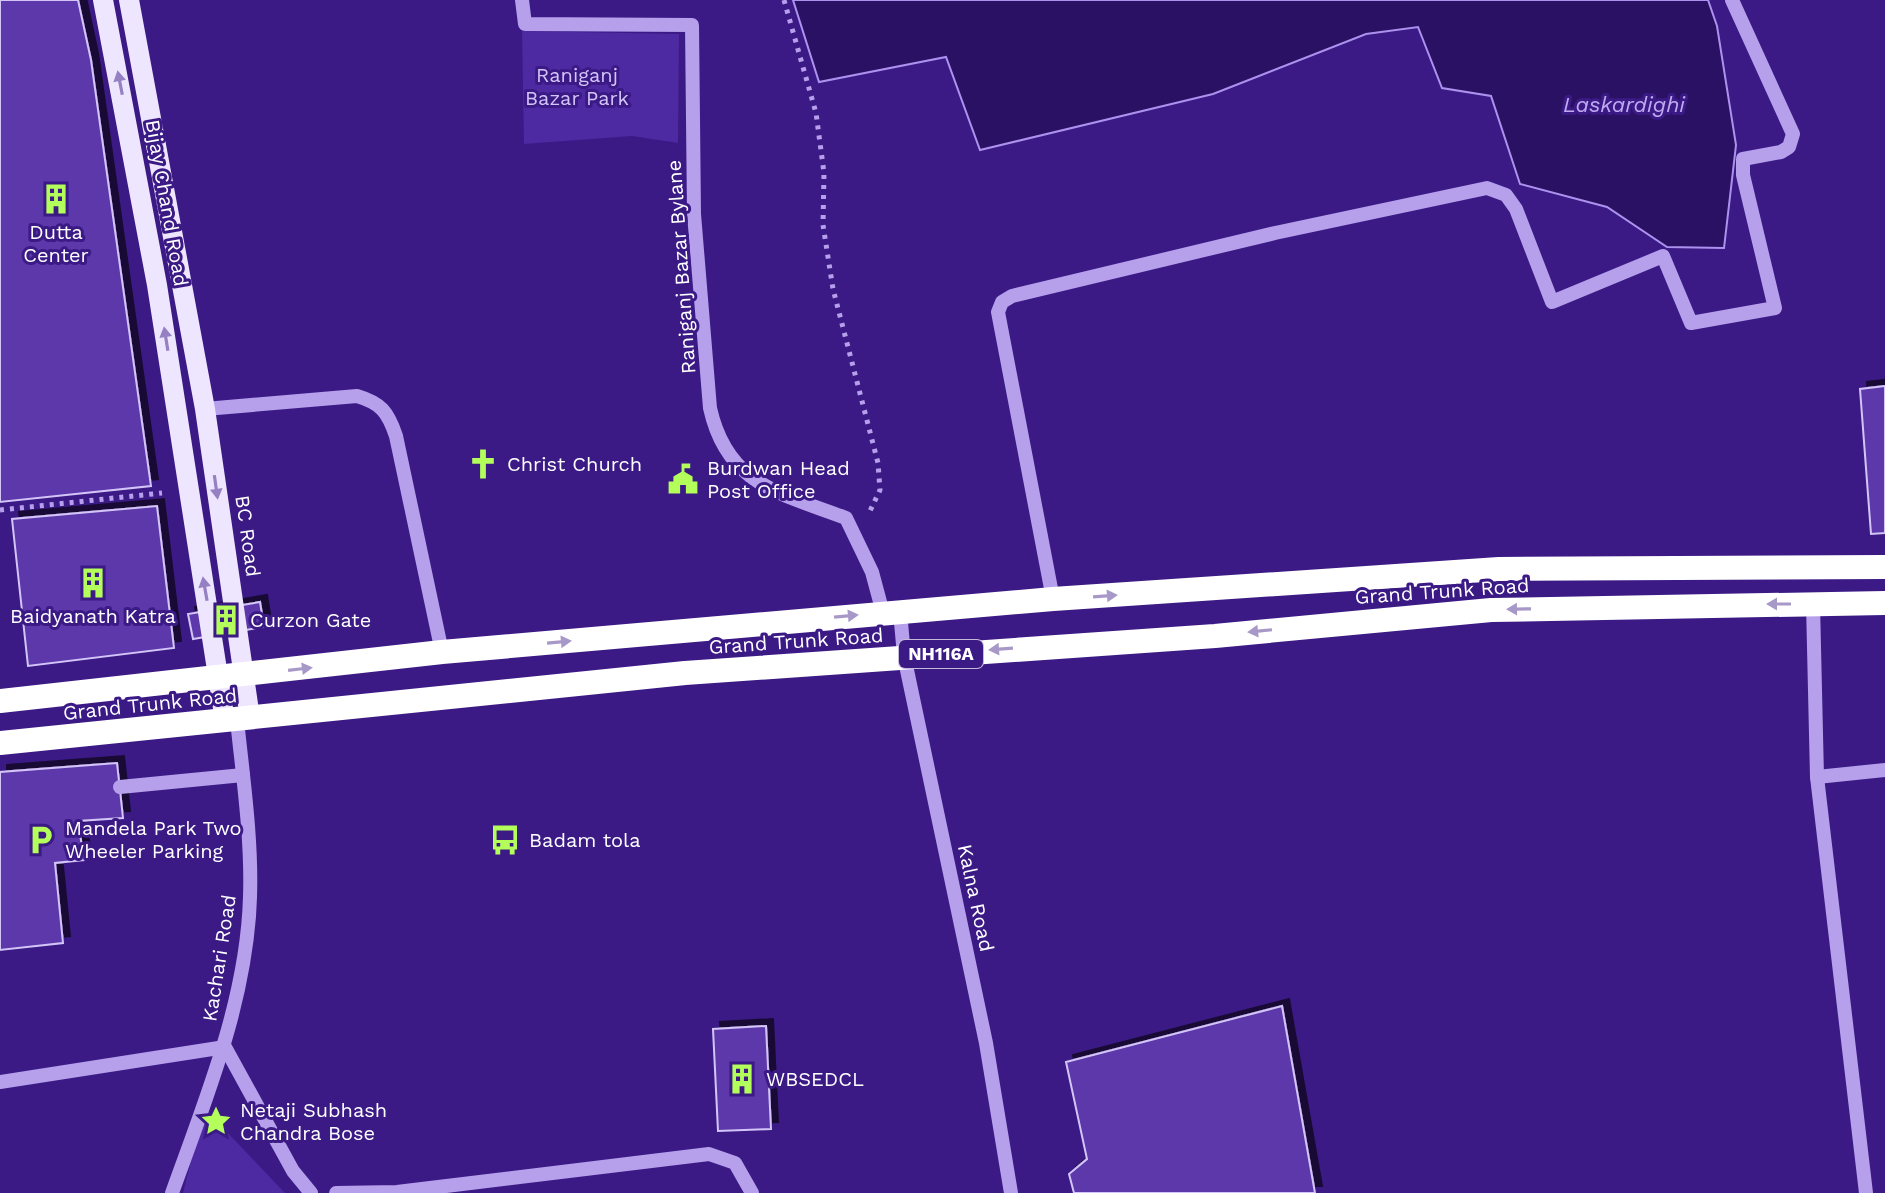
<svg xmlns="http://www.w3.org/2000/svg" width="1885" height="1193" font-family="'Work Sans',sans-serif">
	<defs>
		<filter id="shadow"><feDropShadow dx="7" dy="-7" stdDeviation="0" flood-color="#0009"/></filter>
	</defs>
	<rect width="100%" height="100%" fill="#3b1a85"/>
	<g fill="#4d29a2">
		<polygon points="522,31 679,34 678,143 632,136 524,144"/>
		<polygon points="204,1108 285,1193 183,1193"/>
	</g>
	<polygon fill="#2b1163" stroke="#ac92ee" stroke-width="2" points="793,0 1708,0 1717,26 1736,145 1724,248 1667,247 1607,207 1520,184 1491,96 1442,88 1418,27 1366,34 1213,94 980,150 946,57 819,82"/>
	<g fill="#5c39aa" stroke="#d4c5f9" stroke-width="2" filter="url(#shadow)">
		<polygon points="0,0 78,0 91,60 151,486 0,502"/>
		<polygon points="1885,386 1885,533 1871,534 1860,389"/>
		<polygon points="157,506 174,648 28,666 12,519"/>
		<polygon points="260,602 264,627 193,639 188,614"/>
		<polygon points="117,763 123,818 78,821 84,860 55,863 63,943 0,950 0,772"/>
		<polygon points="1282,1006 1315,1193 1074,1193 1069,1174 1087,1159 1066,1062"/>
		<polygon points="766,1026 771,1129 718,1131 713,1029"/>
	</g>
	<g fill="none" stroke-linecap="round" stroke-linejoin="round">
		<g stroke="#b6a0ec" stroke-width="5" stroke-dasharray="4 6" stroke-linecap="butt">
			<polyline points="784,0 816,113 824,173 823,225 833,289 878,463 880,490 870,511"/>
			<polyline points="0,510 162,493"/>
		</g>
		<g stroke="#b6a0ec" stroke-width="14">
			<path d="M522,0L525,24L692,25L694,214L710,408C727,485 780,493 846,518L872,572L883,613"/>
			<path d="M205,409L357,396C381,403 388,412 396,436L442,652"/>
			<polyline points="1053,599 998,312 1002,302 1012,296 1275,233 1487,188 1506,195 1516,209 1552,302 1663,256 1691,323 1775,308 1743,175 1743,159 1781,152 1789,147 1793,134 1732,0"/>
			<polyline points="1813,604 1817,777 1885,770"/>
			<polyline points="900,611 904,656 986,1043 1011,1193"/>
			<polyline points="1817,777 1866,1193"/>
			<polyline points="120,787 243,775"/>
			<polyline points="0,1082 225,1047 293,1171 311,1193"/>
			<path d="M172,1193C206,1098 247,1000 250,897C252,839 243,778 237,720"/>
			<polyline points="336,1193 397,1192 709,1154 735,1163 752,1193"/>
		</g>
		<g stroke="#eee5ff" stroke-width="20">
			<polyline points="103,0 157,285 225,721"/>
			<polyline points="129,0 205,409 250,718"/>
		</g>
		<g stroke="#fff" stroke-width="24">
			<polyline points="0,701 442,652 1053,599 1499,569 1885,567"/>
			<polyline points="0,743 685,673 1215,636 1491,610 1885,603"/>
		</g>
	</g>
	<defs><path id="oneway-solid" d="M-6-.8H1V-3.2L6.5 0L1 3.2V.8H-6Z" transform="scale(2)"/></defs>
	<g fill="#9480c2">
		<use href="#oneway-solid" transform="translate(120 83) rotate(-101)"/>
		<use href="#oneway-solid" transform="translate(166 339) rotate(-99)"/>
		<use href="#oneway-solid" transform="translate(216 487) rotate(82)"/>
		<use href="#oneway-solid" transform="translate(205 589) rotate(-100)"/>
	</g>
	<g fill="#a798c8">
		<use href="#oneway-solid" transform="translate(1105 596) rotate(-4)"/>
		<use href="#oneway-solid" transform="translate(1779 604) rotate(-180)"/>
		<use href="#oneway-solid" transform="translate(1519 609) rotate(179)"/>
		<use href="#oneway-solid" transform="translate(846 616) rotate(-5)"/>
		<use href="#oneway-solid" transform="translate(1260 631) rotate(174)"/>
		<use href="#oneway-solid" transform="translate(559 642) rotate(-5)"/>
		<use href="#oneway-solid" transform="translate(1001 649) rotate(176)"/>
		<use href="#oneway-solid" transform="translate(300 669) rotate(-7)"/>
	</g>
	<defs>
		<g id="building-bare" transform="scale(2.4)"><path d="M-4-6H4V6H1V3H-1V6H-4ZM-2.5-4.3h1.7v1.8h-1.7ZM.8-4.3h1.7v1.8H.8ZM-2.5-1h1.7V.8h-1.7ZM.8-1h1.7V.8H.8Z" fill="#b3fe5b" stroke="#3b1a85" stroke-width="2.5" paint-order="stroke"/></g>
		<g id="church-bare" transform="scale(2.4)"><path d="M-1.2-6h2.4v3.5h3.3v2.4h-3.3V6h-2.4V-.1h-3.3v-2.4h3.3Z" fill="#b3fe5b" stroke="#3b1a85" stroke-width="2.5" paint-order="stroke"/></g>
		<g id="civic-bare" transform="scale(2.4)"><path d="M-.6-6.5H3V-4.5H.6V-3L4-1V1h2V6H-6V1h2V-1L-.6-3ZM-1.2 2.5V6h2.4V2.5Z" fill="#b3fe5b" stroke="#3b1a85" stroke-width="2.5" paint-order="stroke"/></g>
		<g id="parking-bare" transform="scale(2.4)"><path d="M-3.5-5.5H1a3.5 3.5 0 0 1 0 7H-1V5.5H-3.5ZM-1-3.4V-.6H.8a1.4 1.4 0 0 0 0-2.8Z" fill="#b3fe5b" stroke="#3b1a85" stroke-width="2.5" paint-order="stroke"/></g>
		<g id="bus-bare" transform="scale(2.4)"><path d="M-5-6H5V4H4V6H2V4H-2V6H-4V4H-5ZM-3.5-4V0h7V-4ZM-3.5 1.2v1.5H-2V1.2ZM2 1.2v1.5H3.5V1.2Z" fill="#b3fe5b" stroke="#3b1a85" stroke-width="2.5" paint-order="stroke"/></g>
		<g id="sight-bare" transform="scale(2.4)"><path d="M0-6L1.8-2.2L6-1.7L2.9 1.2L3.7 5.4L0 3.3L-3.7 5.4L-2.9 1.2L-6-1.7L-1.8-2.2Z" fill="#b3fe5b" stroke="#3b1a85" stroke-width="2.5" paint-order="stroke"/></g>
	</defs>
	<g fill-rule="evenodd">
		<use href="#building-bare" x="56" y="199"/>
		<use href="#church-bare" x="483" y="464"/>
		<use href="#civic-bare" x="683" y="479"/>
		<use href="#building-bare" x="93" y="583"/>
		<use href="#building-bare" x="226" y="620"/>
		<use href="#parking-bare" x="41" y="840"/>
		<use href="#bus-bare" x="505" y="840"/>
		<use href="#building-bare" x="742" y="1079"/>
		<use href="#sight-bare" x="216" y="1121"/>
	</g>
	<g text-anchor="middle" stroke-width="6" stroke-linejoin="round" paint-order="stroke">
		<rect fill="#3b1a85" stroke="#c4bada" stroke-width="2" x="899" y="640" width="84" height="28" rx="6"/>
		<g font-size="18" font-weight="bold" fill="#fff">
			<text x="941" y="660">NH116A</text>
		</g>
		<g font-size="20" fill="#d4c5f9" stroke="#3b1a85">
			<text x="577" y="82">Raniganj<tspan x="577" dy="23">Bazar Park</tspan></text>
		</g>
		<g font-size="20" fill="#fff" stroke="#3b1a85">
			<text transform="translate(167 203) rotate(80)" y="7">Bijay Chand Road</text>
			<text transform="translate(681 267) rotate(-94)" y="7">Raniganj Bazar Bylane</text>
			<text transform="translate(248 536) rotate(82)" y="7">BC Road</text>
			<text transform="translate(1442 591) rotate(-4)" y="7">Grand Trunk Road</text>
			<text transform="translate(796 641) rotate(-4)" y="7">Grand Trunk Road</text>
			<text transform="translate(150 704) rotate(-6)" y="7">Grand Trunk Road</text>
			<text transform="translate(976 898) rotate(78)" y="7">Kalna Road</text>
			<text transform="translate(219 958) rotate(-81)" y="7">Kachari Road</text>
		</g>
		<g font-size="20" fill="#fff" stroke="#3b1a85" text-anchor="start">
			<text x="56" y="239" text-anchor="middle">Dutta<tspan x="56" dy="23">Center</tspan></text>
			<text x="507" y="471">Christ Church</text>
			<text x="707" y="475">Burdwan Head<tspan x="707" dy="23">Post Office</tspan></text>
			<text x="93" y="623" text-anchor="middle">Baidyanath Katra</text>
			<text x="250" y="627">Curzon Gate</text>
			<text x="65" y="835">Mandela Park Two<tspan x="65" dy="23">Wheeler Parking</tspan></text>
			<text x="529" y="847">Badam tola</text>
			<text x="766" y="1086">WBSEDCL</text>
			<text x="240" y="1117">Netaji Subhash<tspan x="240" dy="23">Chandra Bose</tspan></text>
		</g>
		<g font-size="22" font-style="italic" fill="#c0abf3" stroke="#3b1a85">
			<text x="1624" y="112">Laskardighi</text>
		</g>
	</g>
</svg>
